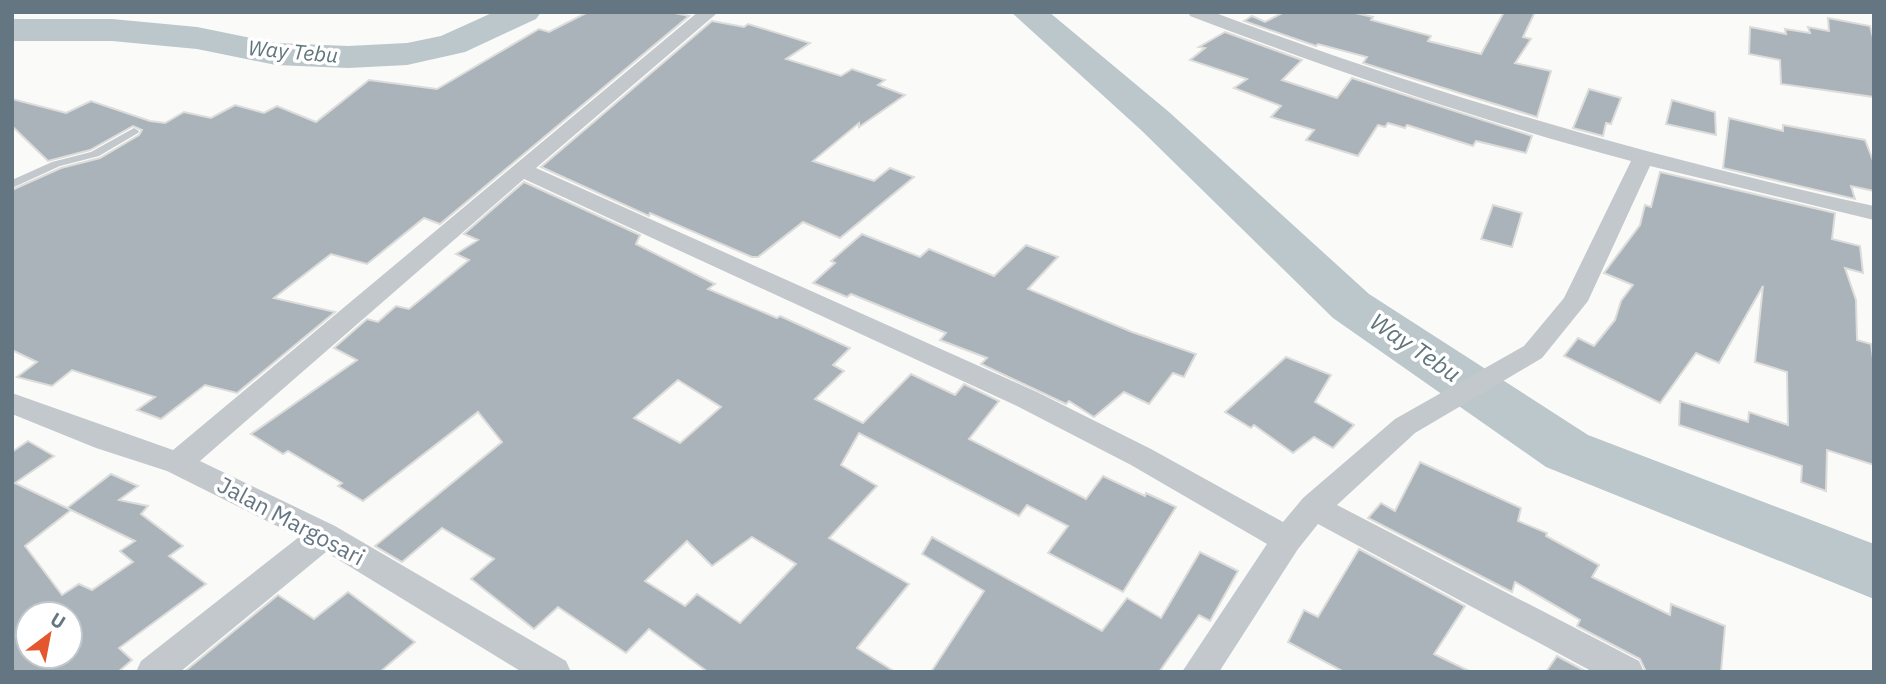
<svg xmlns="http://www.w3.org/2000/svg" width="1886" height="684" font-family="'IBM Plex Sans',sans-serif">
	<rect width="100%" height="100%" fill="#fafaf8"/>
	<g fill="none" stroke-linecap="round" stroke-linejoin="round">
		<g fill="#bbc7cb" fill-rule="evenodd">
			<polygon points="494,12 541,12 536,19 465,52 407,65 348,68 276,65 197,49 112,41 12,41 12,19 112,19 197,27 276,43 348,46 407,43 441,36"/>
			<polygon points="1011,12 1049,12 1169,112 1369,294 1588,435 1874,544 1874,599 1546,467 1333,318 1141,130"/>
		</g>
	</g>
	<g fill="#aab3b9" stroke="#dcdcda" stroke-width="2" fill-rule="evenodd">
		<polygon points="588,12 670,12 689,16 440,224 424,218 367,264 331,254 274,298 335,312 237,393 205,385 161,419 137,410 155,397 72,370 52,386 17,377 37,362 12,350 12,190 61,168 100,158 139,135 142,130 133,126 90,150 48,161 12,126 12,99 66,113 91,101 150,121 165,123 184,112 211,118 235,105 264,113 277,106 316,122 369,80 437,89 539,29 549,32"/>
		<polygon points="1284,12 1351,12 1373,17 1371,20 1431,36 1428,41 1481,54 1504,12 1535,12 1523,37 1531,39 1515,63 1551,71 1537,117 1363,63 1367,57 1318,44 1316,46 1244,21 1252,16 1265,22"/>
		<polygon points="1828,18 1870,26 1874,41 1874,97 1781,84 1780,60 1749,54 1750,27 1786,34 1785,29 1810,33 1808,27 1829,31"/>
		<polygon points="712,21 744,27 748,24 810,43 786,59 841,76 852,69 885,80 878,85 905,95 859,127 859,123 813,161 874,181 890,168 914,177 840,238 803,222 758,257 752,257 650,213 649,216 541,167"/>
		<polygon points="1225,32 1302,60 1282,80 1337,98 1352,78 1532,136 1526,153 1476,141 1473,146 1407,125 1405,128 1388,123 1385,127 1378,125 1358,156 1306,140 1314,130 1271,117 1281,106 1234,88 1247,79 1190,60 1205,48 1199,47"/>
		<polygon points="1589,89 1621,98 1611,124 1606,123 1603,136 1573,128"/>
		<polygon points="1672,100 1715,112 1716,135 1666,124"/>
		<polygon points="1729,118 1783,131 1783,125 1865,140 1874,163 1874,191 1851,186 1855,199 1723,168"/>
		<polygon points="1660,172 1835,213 1832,239 1860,246 1863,273 1845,268 1856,300 1857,340 1871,344 1874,365 1874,465 1827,450 1826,491 1801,482 1802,466 1679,425 1680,401 1748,422 1749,412 1788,425 1787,372 1755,362 1763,286 1719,363 1696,353 1660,403 1564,356 1578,338 1594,346 1615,320 1621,301 1633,285 1604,273 1640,225 1645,205 1651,207"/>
		<path d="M524,182L640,235L636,244L715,284L708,289L777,318L780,316L850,348L833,365L844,371L815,399L863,423L911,374L955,395L964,384L999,401L969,439L1086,499L1103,476L1145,496L1146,493L1176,507L1123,592L1048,553L1068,526L1027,505L1019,516L859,433L841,465L877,486L829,538L909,584L857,648L895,672H708L649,629L626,653L558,607L534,629L471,579L494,559L442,528L402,562L375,546L502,442L478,412L363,501L338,486L342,483L288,451L283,454L251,434L357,360L334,348L367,319L378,322L396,306L409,309L469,260L456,254L478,240L464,234ZM678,380L721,407L680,443L634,418ZM752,537L796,564L740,623L697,594L685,606L645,581L687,541L712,566Z"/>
		<polygon points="1493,205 1522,213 1512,247 1481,239"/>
		<polygon points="862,234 920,257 929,249 994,276 1026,245 1058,257 1028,289 1132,332 1196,354 1184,377 1173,373 1149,404 1124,392 1094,417 1069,401 1066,404 981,364 987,358 940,340 946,333 851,294 847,297 813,283 835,263 831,261"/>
		<polygon points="1286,357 1331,375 1315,402 1354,425 1333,448 1314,437 1293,453 1254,425 1251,428 1225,412"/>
		<path d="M28,441L54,456L15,483L71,510L25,546L62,595L79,584L92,590L133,562L120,551L135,541L67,508L111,474L138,486L119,500L148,506L141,514L183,546L169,556L206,584L119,648L132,660L118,672H12V452ZM28,614H70V656H28Z"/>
		<polygon points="1420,462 1521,508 1518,521 1547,533 1546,536 1599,565 1592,577 1670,615 1671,604 1725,626 1721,672 1646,672 1640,659 1577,626 1580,620 1515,582 1512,592 1368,518 1381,503 1395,511"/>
		<polygon points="932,537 1102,631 1127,598 1161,618 1200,552 1238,571 1210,621 1199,615 1159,672 931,672 984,591 922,554"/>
		<polygon points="1359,549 1465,606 1434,654 1471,672 1344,672 1288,642 1304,610 1318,617"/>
		<polygon points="348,592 415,642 380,672 184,672 278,595 314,619"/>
		<polygon points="1557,656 1587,672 1546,672"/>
	</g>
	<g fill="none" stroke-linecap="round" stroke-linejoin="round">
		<polygon fill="#c3c8cc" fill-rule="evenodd" points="134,128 139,131 138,133 99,156 60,166 12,188 12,180 52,162 91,152"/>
		<path fill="#c3c8cc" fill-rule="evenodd" d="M698,12L716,14L536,168L1037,392L1151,449L1283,522L1303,498L1395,419L1524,346L1564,298L1631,161C1481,121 1335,71 1190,16L1188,12H1213C1429,93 1648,157 1874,206V220L1650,166L1588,301L1542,358L1415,433L1337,505L1639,661L1644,672H1593L1318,524L1298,549L1219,672H1182L1267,544L1131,465L1017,406L524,179L200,461L335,526L566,661L571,672H522L326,552L180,672H136L141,661L299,537L167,471L96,448L12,414V393L173,450Z"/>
	</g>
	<g text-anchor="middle" stroke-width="7" stroke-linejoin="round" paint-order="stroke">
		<g font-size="21" font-style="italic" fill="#60757c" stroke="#fff">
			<text transform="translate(293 52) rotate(5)" y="7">Way Tebu</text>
		</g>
		<g font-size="23" fill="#657683" stroke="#fff">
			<text transform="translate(291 521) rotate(28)" y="8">Jalan Margosari</text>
		</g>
		<g font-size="24" font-style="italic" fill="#60757c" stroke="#fff">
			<text transform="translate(1415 348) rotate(34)" y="8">Way Tebu</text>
		</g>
	</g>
	<rect width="1886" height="684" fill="none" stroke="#657683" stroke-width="28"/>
	<g transform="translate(49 635) rotate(32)"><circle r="33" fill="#ffffff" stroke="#c1c8cd" stroke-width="2"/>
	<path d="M0-5L12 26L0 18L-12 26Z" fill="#e4572e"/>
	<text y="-10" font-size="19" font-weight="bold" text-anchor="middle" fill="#657683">U</text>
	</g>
</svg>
